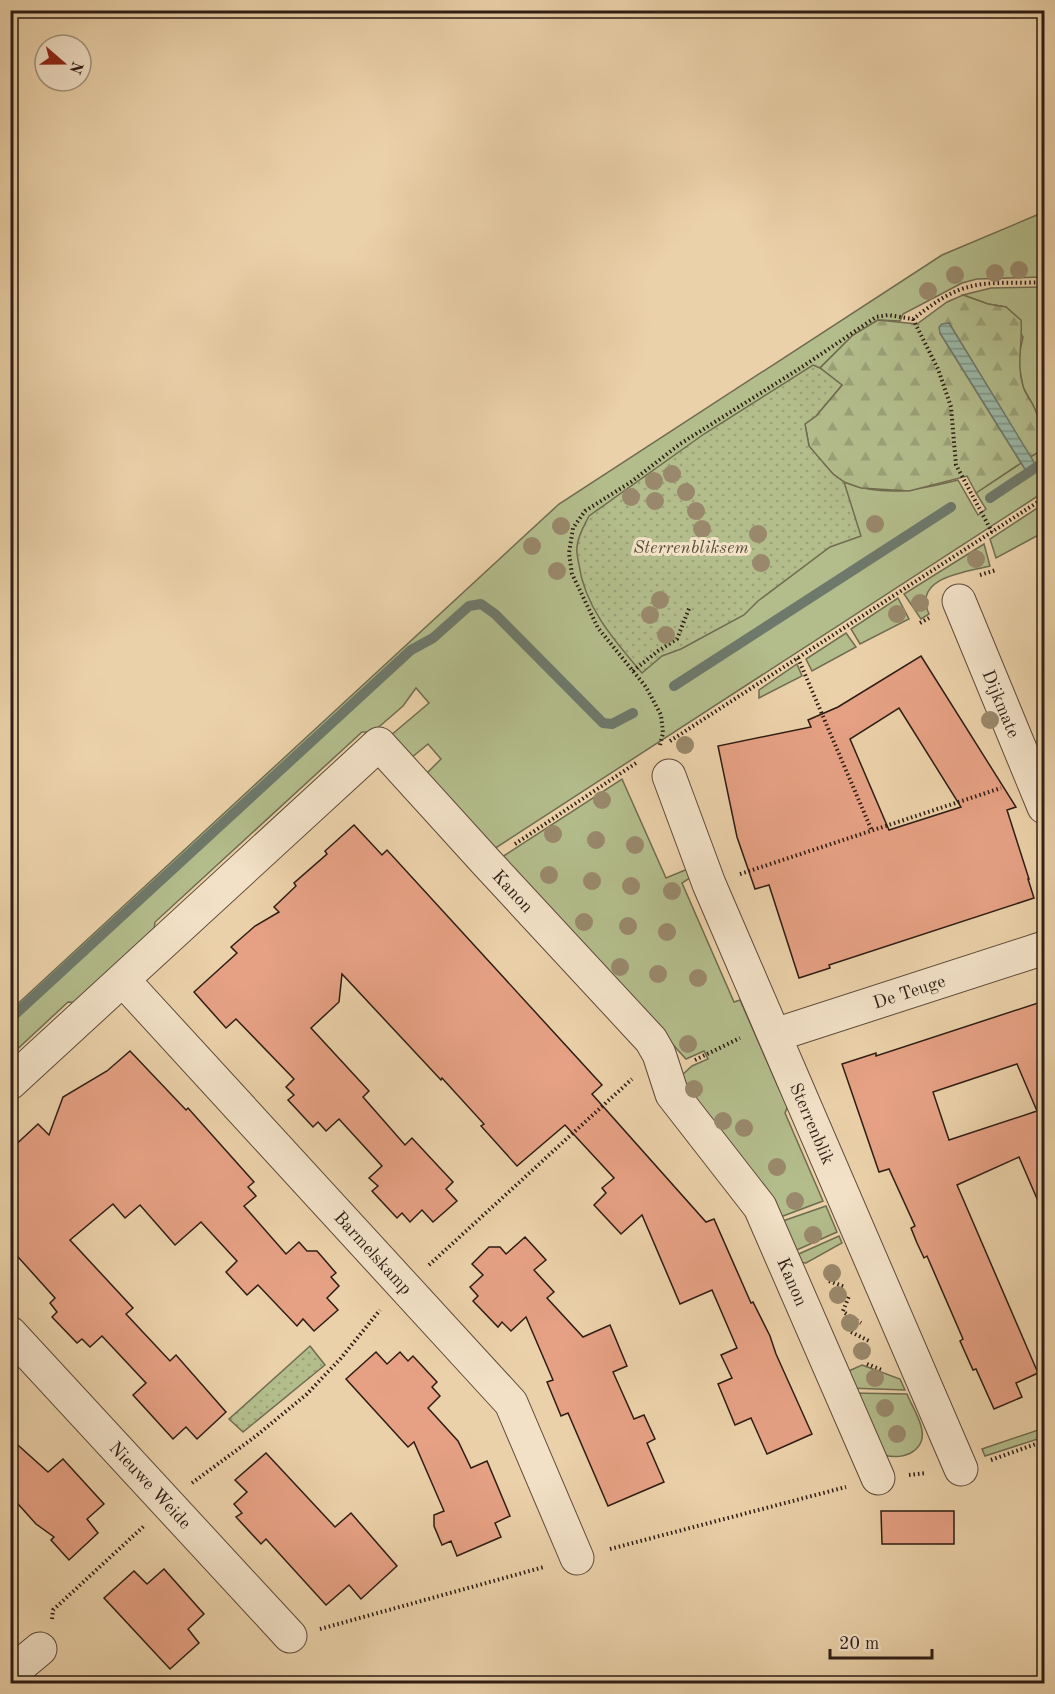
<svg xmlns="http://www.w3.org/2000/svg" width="1055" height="1694" font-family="'Old Standard TT',serif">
	<defs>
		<pattern id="forest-firs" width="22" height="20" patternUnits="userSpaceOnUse" patternTransform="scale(1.5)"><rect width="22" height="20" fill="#b3bc8b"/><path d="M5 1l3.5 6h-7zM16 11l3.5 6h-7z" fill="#9aa177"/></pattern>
		<pattern id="park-dots" width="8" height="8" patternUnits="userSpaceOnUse" patternTransform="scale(1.5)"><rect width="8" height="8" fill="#b3bc8b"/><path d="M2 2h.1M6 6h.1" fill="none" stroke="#9aa177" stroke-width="1.8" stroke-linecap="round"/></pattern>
		<pattern id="water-rules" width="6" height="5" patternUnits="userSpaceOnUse" patternTransform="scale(1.5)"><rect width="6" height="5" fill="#99b7a5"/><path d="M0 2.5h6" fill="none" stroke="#7d9485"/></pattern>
	</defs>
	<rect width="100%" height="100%" fill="#ebd1a9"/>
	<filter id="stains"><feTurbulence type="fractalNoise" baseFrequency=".00333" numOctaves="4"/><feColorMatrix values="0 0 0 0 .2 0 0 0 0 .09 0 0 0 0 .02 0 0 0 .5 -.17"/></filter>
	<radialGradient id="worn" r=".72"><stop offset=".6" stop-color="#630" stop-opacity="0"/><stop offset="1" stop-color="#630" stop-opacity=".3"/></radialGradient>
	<g fill="#b3bc8b" stroke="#706c50" stroke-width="1.5">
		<path d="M1044,212V277L977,279L962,283L903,314L900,321L878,320L853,335L820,368L807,393L845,512L844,482C887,498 916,490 958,480L978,515L986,509L976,493L1021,463L1028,473L1036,467L1030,457L1044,449V492L494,849L426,774L441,759L428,744L411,758L390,736L429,703L416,688L403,706L373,732H362L155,922L153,937L81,1003L68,1002L11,1055V1010L559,504L942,255Z"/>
		<polygon points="1044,287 1044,437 1035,409 1023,387 1018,359 1023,337 1006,307 988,304 963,295 991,288"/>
		<polygon points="1042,505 1044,514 1044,532 996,558 990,539"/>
		<path d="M984,544L990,566C966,572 912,577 929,614L921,619L904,594Z"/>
		<polygon points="898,598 909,619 860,644 851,629"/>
		<polygon points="846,633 856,647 812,671 806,659"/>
		<polygon points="797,664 802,676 759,698 759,690"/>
		<polygon points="622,779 666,878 690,868 693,876 682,883 734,1002 740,1000 780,1091 790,1101 785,1113 823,1201 775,1219 685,1093 682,1075 692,1066 708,1059 704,1051 686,1059 502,857"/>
		<polygon points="826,1206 837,1232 790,1253 777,1223"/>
		<polygon points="839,1236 842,1243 806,1263 794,1262 792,1257"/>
		<polygon points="862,1365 900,1379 905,1390 848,1388 842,1374"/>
		<path d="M850,1393L907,1394C911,1404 918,1415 921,1426C928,1450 904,1461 884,1455Z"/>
		<polygon points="1044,1428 1044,1437 985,1456 982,1449"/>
	</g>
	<path fill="url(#forest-firs)" stroke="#706c50" stroke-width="1.5" d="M963,295L988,304L1006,307L1021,320C1023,343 1016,364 1023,386C1025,394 1031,400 1034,407C1040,420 1044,435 1044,449L1030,457L949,323L940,333L1021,463L976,493L967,476L909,491L861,488L844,482L833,474L817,457L809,446L805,424L816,416L842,385L820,368L853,335L878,320L917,324L947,302Z"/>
	<g fill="url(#park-dots)" stroke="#706c50" stroke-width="1.5">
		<path d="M813,365L820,368L842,385L816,416L805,424L809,446L833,474L844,482L861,536L830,547L758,601L744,615L681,649L662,656L642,673C615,641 585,608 579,565C578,559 576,552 577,547C578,535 584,526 589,516L704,434Z"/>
		<polygon points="310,1346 325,1365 243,1432 229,1419"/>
	</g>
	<polygon fill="url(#water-rules)" stroke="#6e796b" stroke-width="1.5" points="949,323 1037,467 1028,474 940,333 939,327 942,324"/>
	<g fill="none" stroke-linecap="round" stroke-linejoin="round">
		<g stroke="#6e796b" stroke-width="10">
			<polyline points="990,498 1044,462"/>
			<polyline points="674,686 951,507"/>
			<polyline points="10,1019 411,650 433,638 469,606 481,604 495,614 603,723 612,724 633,713"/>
		</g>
	</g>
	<g fill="#e6a184" stroke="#2e1d15" stroke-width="1.5" fill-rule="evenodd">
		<path d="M921,656L1016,807L1007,810L1029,879H1028L1034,898L829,965L830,968L799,978L769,885L755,889L737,837L718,746L811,727L808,720L838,707ZM899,708L961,807L889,830L850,739Z"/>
		<polygon points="354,825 382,855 387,850 602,1085 592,1094 706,1222 714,1219 751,1303 753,1302 770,1336 776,1354 812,1434 767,1454 751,1418 735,1425 718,1384 732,1378 721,1355 737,1348 712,1290 680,1304 642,1215 621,1234 594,1205 606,1193 602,1188 614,1178 565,1125 517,1166 481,1126 484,1124 442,1078 441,1080 342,974 339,1002 311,1028 369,1091 363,1097 405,1145 412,1138 453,1182 446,1189 457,1201 433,1222 422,1210 410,1222 402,1213 397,1218 372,1191 378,1186 369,1178 382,1166 339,1119 326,1131 318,1122 313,1127 288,1100 294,1095 286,1087 294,1079 236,1019 226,1028 194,992 237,953 231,947 255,926 279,912 274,907 296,886 294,883 327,854 325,851"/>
		<path d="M1044,1001V1215L1019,1157L957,1185L1038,1373L1016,1383L1022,1397L994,1409L976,1369L973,1370L960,1341L963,1339L927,1256L924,1258L917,1243L911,1228L915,1226L889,1169L879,1172L842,1064L876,1053V1056ZM1017,1064L1037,1111L949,1140L933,1092Z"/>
		<polygon points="130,1051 186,1110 188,1108 254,1182 248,1187 256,1196 244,1206 286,1254 299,1242 307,1251 317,1251 336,1273 331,1277 339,1286 327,1298 338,1310 314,1331 303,1319 297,1326 258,1285 247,1295 226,1272 237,1261 201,1222 175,1245 140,1205 125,1218 113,1204 70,1240 133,1308 126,1314 170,1361 176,1355 226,1412 197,1439 186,1427 173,1439 133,1395 146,1383 102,1336 90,1347 82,1339 77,1343 52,1317 57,1312 50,1303 55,1298 10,1248 10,1150 38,1124 49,1135 63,1097 107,1071"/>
		<polygon points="525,1237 546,1260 534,1270 554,1292 547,1298 583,1337 610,1325 627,1366 613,1372 634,1419 644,1415 655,1439 647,1443 664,1482 608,1506 568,1413 561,1416 547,1382 553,1380 526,1317 511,1331 502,1322 498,1327 473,1301 478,1296 470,1287 483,1275 472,1264 489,1247 500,1247 506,1254"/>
		<polygon points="376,1352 387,1364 400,1352 408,1361 413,1356 437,1382 432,1387 440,1396 428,1408 458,1441 471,1468 487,1461 510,1516 495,1523 501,1537 457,1556 451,1541 442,1545 434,1526 434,1515 444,1511 414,1442 408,1447 346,1379"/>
		<polygon points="10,1438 48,1472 63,1459 104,1504 87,1519 98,1533 69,1560 51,1540 54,1537 36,1524 10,1495"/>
		<polygon points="266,1453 335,1527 351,1513 397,1566 361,1599 349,1585 326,1605 266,1539 261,1544 236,1517 242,1513 234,1504 247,1492 235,1480"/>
		<polygon points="881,1511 954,1511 954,1544 882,1544"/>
		<polygon points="164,1569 204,1614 188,1629 199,1643 170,1669 104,1598 134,1571 147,1584"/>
	</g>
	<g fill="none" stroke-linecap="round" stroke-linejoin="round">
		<g stroke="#5d4a3a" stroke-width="35">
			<g id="minor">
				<path id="s1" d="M959,601L1044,807"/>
				<path id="s2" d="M669,776L709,884L961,1469"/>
				<path id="s3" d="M123,980L511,1403L577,1558"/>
				<path id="s4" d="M775,1035L1044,948"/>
				<path id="s5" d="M10,1083L379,744L487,863L651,1040L659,1054L672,1094L760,1207L878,1478"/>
				<path id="s6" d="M10,1333L290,1636"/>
				<polyline points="10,1674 40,1649"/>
			</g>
		</g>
		<g stroke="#2e1d15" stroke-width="4" stroke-dasharray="1.5 3" stroke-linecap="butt">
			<polyline points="913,319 938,369 951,407 956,465 992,532"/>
			<polyline points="980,575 996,570"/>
			<polyline points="920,623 929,618"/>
			<polyline points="798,658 872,831"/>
			<polyline points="633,671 658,651 677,639 690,606"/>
			<polyline points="670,741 1044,498"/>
			<path d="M660,745L663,733L661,715L646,687L598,628L572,574L569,553L573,528L585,511L631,482L680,444L802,367L876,317L888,315L913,319C929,307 945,294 965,288C989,280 1019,284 1044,282"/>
			<polyline points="515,844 636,763"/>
			<polyline points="740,874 1001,788"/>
			<polyline points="695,1060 740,1038"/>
			<polyline points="429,1265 632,1079"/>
			<polyline points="829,1281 845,1287"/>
			<polyline points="843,1311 849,1296"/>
			<polyline points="845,1313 861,1323"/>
			<polyline points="851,1332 869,1341"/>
			<polyline points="867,1364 882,1370"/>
			<polyline points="991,1460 1044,1441"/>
			<polyline points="909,1475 926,1473"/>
			<polyline points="192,1483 256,1436 307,1394 341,1358 380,1310"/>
			<polyline points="610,1549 846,1487"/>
			<polyline points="52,1619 53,1610 144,1526"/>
			<polyline points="320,1629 544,1567"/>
		</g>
		<use href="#minor" stroke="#f2e1c7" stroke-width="33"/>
	</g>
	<g fill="#99886b">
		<circle cx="1019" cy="270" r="9"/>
		<circle cx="995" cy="273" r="9"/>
		<circle cx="955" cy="275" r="9"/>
		<circle cx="928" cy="291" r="9"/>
		<circle cx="672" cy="474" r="9"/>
		<circle cx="654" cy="481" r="9"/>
		<circle cx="686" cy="492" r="9"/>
		<circle cx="631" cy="497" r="9"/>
		<circle cx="655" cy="501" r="9"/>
		<circle cx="696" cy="511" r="9"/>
		<circle cx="875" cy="524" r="9"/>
		<circle cx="561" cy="526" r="9"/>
		<circle cx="702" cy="529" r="9"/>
		<circle cx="758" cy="534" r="9"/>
		<circle cx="532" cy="546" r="9"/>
		<circle cx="706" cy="547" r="9"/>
		<circle cx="976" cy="559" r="9"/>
		<circle cx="761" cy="563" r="9"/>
		<circle cx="557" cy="571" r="9"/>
		<circle cx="660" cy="600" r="9"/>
		<circle cx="920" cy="603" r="9"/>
		<circle cx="897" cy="614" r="9"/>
		<circle cx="650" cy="615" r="9"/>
		<circle cx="666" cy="635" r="9"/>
		<circle cx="990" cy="720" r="9"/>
		<circle cx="685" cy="745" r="9"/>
		<circle cx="602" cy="800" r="9"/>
		<circle cx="553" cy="834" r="9"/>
		<circle cx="596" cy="840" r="9"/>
		<circle cx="635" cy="845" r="9"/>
		<circle cx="549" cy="875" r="9"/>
		<circle cx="592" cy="881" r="9"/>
		<circle cx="631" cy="886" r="9"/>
		<circle cx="672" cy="891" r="9"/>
		<circle cx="584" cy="922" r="9"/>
		<circle cx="628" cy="926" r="9"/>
		<circle cx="667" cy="932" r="9"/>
		<circle cx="620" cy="967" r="9"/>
		<circle cx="658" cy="974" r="9"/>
		<circle cx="698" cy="978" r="9"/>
		<circle cx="688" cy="1044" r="9"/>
		<circle cx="694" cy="1089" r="9"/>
		<circle cx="723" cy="1121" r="9"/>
		<circle cx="744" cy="1128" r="9"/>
		<circle cx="777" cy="1167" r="9"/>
		<circle cx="795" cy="1201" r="9"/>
		<circle cx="813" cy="1235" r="9"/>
		<circle cx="832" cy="1273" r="9"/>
		<circle cx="838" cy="1295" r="9"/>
		<circle cx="850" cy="1323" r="9"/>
		<circle cx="862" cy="1351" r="9"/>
		<circle cx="875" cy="1378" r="9"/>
		<circle cx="885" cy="1408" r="9"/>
		<circle cx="897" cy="1434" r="9"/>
	</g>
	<g text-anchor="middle" stroke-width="6" stroke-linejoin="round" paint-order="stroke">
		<g font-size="18" font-style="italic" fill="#564d38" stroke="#f2e1c7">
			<text x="691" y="553">Sterrenbliksem</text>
		</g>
		<g font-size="18" fill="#2e1d15" stroke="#f2e1c7">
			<text dy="6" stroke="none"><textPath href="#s1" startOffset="111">Dijkmate</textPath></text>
			<text dy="6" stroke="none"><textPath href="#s5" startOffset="700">Kanon</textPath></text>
			<text dy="6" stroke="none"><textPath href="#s4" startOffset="141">De Teuge</textPath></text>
			<text dy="6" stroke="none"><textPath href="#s2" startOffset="376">Sterrenblik</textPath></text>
			<text dy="6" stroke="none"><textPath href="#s3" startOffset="370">Barmelskamp</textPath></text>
			<text dy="6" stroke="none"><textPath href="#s5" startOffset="1186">Kanon</textPath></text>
			<text dy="6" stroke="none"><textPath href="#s6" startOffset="207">Nieuwe Weide</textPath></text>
		</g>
	</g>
	<rect width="1055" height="1694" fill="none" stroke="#ebd1a9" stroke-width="36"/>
	<rect x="12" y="12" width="1031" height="1670" fill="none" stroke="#2e1d15" stroke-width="3"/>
	<rect x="18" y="18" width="1019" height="1658" fill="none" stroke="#2e1d15" stroke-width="1.5"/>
	<g transform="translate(63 63) rotate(110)"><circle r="28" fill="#f2e1c7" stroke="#a49380" stroke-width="1.5"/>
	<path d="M0-4.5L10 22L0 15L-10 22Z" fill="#8f2418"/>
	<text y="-9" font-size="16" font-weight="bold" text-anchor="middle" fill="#2e1d15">N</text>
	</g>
	<path d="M830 1649v9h102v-9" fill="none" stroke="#2e1d15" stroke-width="3"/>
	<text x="839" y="1649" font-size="18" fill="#2e1d15" stroke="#f2e1c7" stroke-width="4.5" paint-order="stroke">20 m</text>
	<rect width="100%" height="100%" filter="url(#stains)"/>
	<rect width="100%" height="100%" fill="url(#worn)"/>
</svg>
